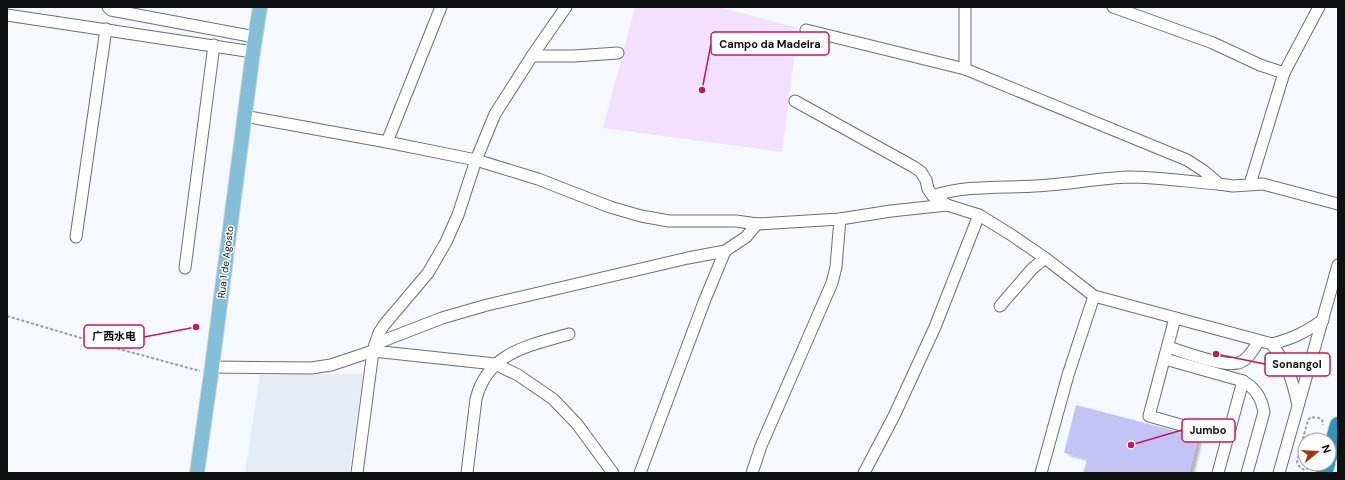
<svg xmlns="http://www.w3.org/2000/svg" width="1345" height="480" font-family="'DM Sans','Noto Sans SC',sans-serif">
	<defs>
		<filter id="shadow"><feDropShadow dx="4.5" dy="2.5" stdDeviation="1" flood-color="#0004"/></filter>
	</defs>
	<rect width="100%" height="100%" fill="#f5f8fc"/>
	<polygon fill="#e5ecf6" points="363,374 349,473 245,473 260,375"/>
	<polygon fill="#f3e0fe" points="635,7 719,7 798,28 782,152 603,128"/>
	<polygon fill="#c4c3f6" filter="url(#shadow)" points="1076,405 1198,437 1189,473 1083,473 1087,459 1064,453"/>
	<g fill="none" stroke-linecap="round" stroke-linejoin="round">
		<g stroke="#6d6f73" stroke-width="13">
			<g id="minor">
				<polyline points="108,7 111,10 255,37"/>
				<polyline points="965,7 965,69"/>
				<polyline points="1113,7 1213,43 1260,65 1284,73"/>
				<polyline points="7,15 253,52"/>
				<polyline points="806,30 965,69 1187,160 1204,171 1219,184 1233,186 1263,184 1338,204"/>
				<polyline points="532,56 574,56 618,53"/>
				<path d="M795,101L914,167L921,172L926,180L928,189L933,196L947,205L979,215L1010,234L1045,258L1094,296L1272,344C1294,338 1304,333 1323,320"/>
				<polyline points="244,116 387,142 476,160 538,179 610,207 641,216 669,221 736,221 757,224 840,219 891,211 947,205"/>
				<polyline points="387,142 441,7"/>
				<polyline points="1250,184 1284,73 1319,7"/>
				<path d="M933,196C965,185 1001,188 1035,186C1066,185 1097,178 1129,177C1159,177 1189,182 1219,184"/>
				<polyline points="76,237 106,29"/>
				<polyline points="185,268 214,45"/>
				<polyline points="1000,306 1032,269 1045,258"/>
				<polyline points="1175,318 1149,416 1227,438"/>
				<polyline points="375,344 442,318 487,305 688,258 725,251 746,237 757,224"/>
				<path d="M1272,344C1288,367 1292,378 1298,405"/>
				<path d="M1168,347C1184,352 1222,367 1238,363C1248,361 1254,348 1259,341"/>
				<path d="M1165,359L1243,381C1256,389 1261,397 1264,412L1247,473"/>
				<polyline points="212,367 311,368 331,365 373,351 495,364 518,375 553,399 577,424 613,473"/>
				<polyline points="357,473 373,351 379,333 384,325 428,273 446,242 458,215 476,160 495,114 532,56 566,7"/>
				<path d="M467,473L476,399C488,352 528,346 569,334"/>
				<polyline points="640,473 704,302 725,251"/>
				<polyline points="752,473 761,446 832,283 836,267 840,219"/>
				<polyline points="864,473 894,416 935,327 979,215"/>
				<polyline points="1041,473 1068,375 1094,296"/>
				<polyline points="1218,473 1243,381"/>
				<polyline points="1279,473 1338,265"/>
			</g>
		</g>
		<g stroke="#d4d4d4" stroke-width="16">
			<polyline id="major" points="197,473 211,374 253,52 260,7"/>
		</g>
		<g stroke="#d4d4d4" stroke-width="18">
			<g id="highway">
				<polyline points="1329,457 1338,425"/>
				<polyline points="1324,473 1327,464"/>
			</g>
		</g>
		<g stroke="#9b9da0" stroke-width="2" stroke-dasharray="3 2" stroke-linecap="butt">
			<polyline points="7,316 108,346 200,371"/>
			<path d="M1311,464L1310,468L1305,470C1300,468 1298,466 1297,461L1308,420L1311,417L1319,418L1322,420L1323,425"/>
		</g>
		<use href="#minor" stroke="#fff" stroke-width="11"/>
		<use href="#major" stroke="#83c0d8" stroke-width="14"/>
		<use href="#highway" stroke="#3196be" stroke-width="16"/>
		<polyline stroke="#9b9da0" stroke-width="2" stroke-dasharray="3 2" stroke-linecap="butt" points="1329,449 1338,451"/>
	</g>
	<g text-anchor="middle" stroke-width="3" stroke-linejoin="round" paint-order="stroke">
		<g font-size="10" fill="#0f1011" stroke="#fff">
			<text transform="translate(225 262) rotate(-83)" y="4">Rua 1 de Agosto</text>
		</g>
	</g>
	<path fill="none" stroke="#c2185b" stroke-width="1.5" d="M702 90L711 44M196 327L144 337M1216 354L1265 364M1131 445L1182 430"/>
	<g fill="#c2185b" stroke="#fff" stroke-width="1.5">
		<circle cx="702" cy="90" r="4"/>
		<circle cx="196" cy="327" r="4"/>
		<circle cx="1216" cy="354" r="4"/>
		<circle cx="1131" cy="445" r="4"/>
	</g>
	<g fill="#fff" stroke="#c2185b" stroke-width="1.5">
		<rect x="711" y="32" width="118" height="23" rx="4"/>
		<rect x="84" y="325" width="60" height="23" rx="4"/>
		<rect x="1265" y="353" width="65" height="23" rx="4"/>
		<rect x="1182" y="419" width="53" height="23" rx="4"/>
	</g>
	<g font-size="11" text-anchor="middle" font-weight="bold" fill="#0f1011">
		<text x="770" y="48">Campo da Madeira</text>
		<text x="114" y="340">广西水电</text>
		<text x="1297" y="368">Sonangol</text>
		<text x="1208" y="434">Jumbo</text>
	</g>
	<rect width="1345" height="480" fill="none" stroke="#0f1011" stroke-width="16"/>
	<g transform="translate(1317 452) rotate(72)"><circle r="19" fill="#ffffff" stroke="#9f9fa0"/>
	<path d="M0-3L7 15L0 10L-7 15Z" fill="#9f3913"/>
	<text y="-6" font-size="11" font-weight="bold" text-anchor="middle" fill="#0f1011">N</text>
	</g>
</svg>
